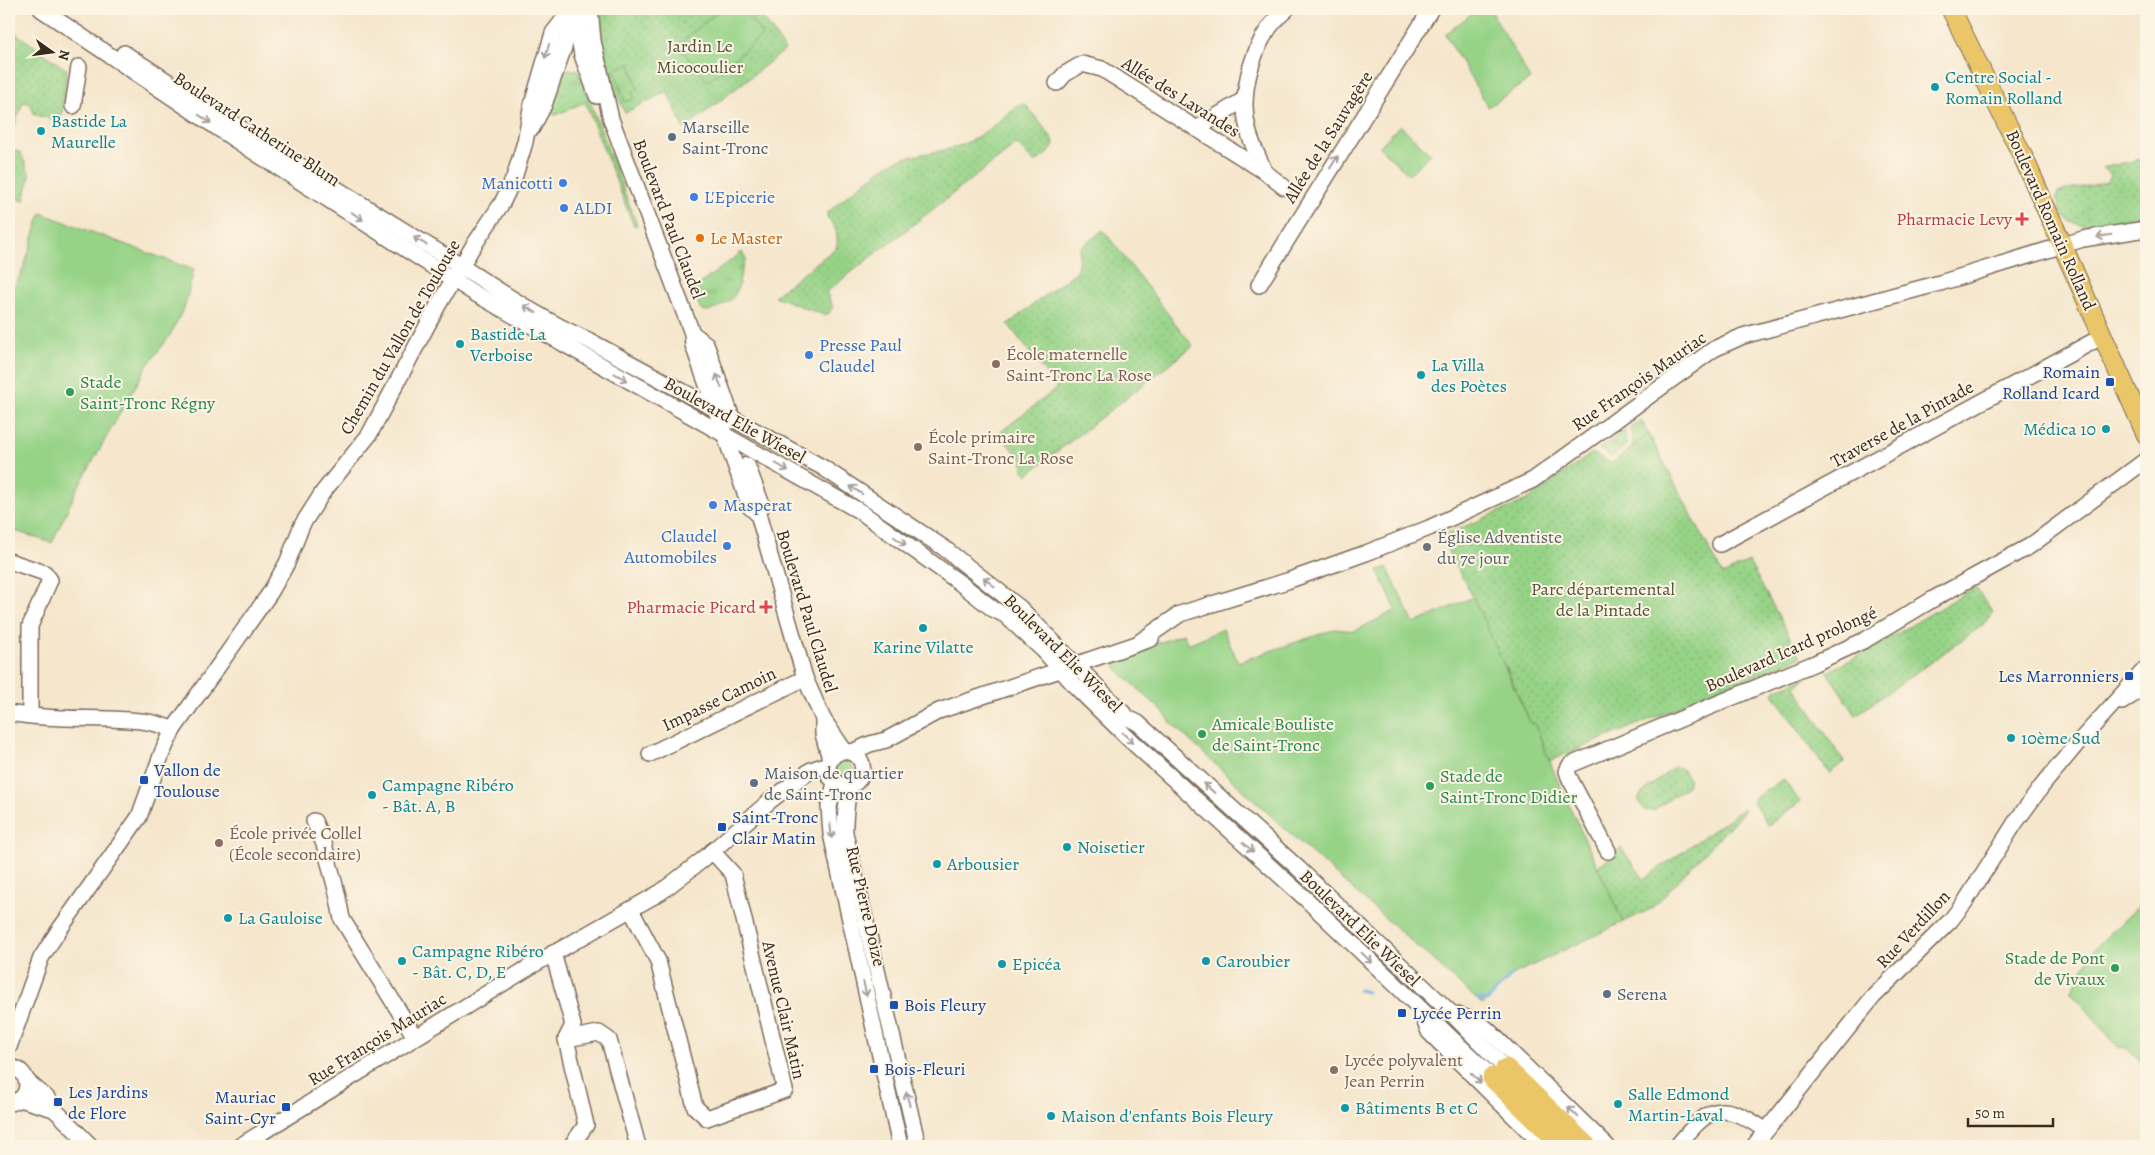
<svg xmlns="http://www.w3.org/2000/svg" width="2155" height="1155" font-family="Alegreya,serif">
	<defs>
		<pattern id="grass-tufts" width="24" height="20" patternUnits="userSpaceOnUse" patternTransform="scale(1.25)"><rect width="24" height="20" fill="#96d387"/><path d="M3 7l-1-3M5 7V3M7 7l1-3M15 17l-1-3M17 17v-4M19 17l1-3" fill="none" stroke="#82b574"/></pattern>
		<pattern id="park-dots" width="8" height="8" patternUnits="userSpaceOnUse" patternTransform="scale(1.25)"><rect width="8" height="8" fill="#96d387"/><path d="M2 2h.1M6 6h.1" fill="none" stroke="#82b574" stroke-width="1.8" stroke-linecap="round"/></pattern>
	</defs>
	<rect width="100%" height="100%" fill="#fcf5e5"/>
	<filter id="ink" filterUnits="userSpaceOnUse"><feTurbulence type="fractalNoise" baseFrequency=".02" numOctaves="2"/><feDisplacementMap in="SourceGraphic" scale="10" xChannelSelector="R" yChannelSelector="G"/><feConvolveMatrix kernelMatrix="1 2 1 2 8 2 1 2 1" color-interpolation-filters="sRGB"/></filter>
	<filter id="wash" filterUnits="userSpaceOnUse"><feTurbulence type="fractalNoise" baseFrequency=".0096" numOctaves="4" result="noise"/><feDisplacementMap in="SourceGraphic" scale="20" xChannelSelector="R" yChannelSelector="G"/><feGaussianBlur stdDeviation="1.12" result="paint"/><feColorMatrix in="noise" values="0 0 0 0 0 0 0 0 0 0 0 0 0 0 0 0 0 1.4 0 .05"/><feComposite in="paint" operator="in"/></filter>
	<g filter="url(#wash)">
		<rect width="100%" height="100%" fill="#f5e6cc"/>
		<g fill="url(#grass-tufts)" stroke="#687e52">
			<polygon points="563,69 578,70 637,225 634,226 585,102 556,115 548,113"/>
			<path d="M742,252L746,259C734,283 746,296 716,308C710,311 707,312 701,310L692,290Z"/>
			<polygon points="1641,420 1649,434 1633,446 1631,426"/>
			<polygon points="1625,430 1626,445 1612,457 1599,449"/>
			<circle cx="844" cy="769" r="9"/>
		</g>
		<g fill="url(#park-dots)" stroke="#687e52">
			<polygon points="601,9 757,9 785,50 684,129 667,91 625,113 610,79 603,46"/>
			<polygon points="9,28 67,70 61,121 35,115 30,104 23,102 9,141"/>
			<path d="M1019,104L1026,105L1053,139L1054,145L1051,150L1035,163L1017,144L826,292L833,307L828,314H821L774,296L837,247C838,233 836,227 827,217V213C847,196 868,177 890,164C907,154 930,154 949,149C977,142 998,122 1019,104Z"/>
			<polygon points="9,148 21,153 30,176 24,201 9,196 10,188 9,187"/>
			<path d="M2146,158V215C2128,218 2080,232 2066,219C2061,215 2059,205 2056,198L2058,192L2107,182L2111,175L2107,170L2102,168Z"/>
			<polygon points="1103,230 1193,346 1027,475 1023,471 1023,460 998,434 1057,388 1008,324 1077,271 1080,248"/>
			<polygon points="1649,434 1723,575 1749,562 1801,657 1549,761 1534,724 1531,724 1506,667 1502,664 1473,597 1440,537 1527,500 1592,453 1612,463"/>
			<polygon points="1975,587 1993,612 1983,625 1856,715 1827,672 1870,650"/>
			<polygon points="1808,677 1795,687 1844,762 1829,773 1773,694 1775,690"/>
			<polygon points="1674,767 1681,768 1689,779 1687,786 1655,810 1646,811 1638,801 1641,794"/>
			<polygon points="1783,779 1800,802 1768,825 1752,800"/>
			<polygon points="1744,808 1745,810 1658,902 1651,909 1623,922 1597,867 1621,848 1644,879"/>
		</g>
		<g fill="#96d387" stroke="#687e52">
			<polygon points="721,9 742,9 763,35 708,81 678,45"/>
			<polygon points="1478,9 1490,9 1530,79 1488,107 1445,34"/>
			<polygon points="630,64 638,90 632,92 634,98 625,102 614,69"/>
			<polygon points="1400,125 1430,154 1409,175 1379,147"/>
			<polygon points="41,213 194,270 185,305 169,337 147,366 77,489 52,543 9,529 9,298 24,267"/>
			<polygon points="1387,567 1414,624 1473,597 1531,724 1534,723 1557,779 1623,922 1510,976 1483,1005 1296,839 1172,724 1163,712 1117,669 1113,660 1183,634 1188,644 1223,629 1238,662 1335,629 1355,631 1396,610 1378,571"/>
			<polygon points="2146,899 2146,1067 2126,1048 2118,1047 2071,991 2094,949"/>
		</g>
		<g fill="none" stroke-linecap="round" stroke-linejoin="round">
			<g stroke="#7bace6" stroke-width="3">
				<polyline points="1359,990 1367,992"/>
				<polyline points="1478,999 1487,1001 1512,975"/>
			</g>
		</g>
	</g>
	<g filter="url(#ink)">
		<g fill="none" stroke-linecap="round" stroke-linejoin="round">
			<polyline stroke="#d0c0a9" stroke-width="15" stroke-dasharray="15 8" stroke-linecap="butt" points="1284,187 1297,196"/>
			<g stroke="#7c6c5b" stroke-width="18">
				<g id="minor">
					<polyline points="41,9 237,141 474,293 861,512 960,583 993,609 1005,615 1044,651 1078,689 1129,739 1306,899 1493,1078"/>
					<polyline points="590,9 593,41 611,119 692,333 693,345 750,507 758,514 805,678 823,719 844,750"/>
					<polyline points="575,15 582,55 597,96"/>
					<path d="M124,53C225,119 328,184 432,248C483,279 533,316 588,340L822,467L944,548L1020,608L1128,718L1138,723L1298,868L1450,1012L1506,1069"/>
					<polyline points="1057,83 1065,74 1082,64 1102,69 1265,172 1284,187"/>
					<polyline points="73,106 79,67"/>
					<polyline points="532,128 544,105 575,15"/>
					<polyline points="1196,129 1245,99"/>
					<path d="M1265,172C1259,158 1251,144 1248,129C1238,90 1255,34 1287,9"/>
					<polyline points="1259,285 1431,9"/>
					<polyline points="692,333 706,344 733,421"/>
					<polyline points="747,465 762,505 758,514"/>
					<polyline points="1720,544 2103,336"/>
					<polyline points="9,561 45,573 50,580 30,626 30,715"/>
					<polyline points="1141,641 1180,614 1287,581 1366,553 1429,528 1533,480 1714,349 1743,336 1940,283 2083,239 2146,229"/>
					<polyline points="2122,702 2146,686"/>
					<path d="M9,713C41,719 76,718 109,719C131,720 153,720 173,730"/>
					<polyline points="823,719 823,734 830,759"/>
					<polyline points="852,752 870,744 886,740 939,711 1151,639"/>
					<polyline points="650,754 805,678"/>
					<polyline points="835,783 829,807 831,834 900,1146"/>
					<path d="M848,786C848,802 844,816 845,833L918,1146"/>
					<polyline points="314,821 324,844 337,893 342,919 415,1037"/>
					<polyline points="1608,851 1569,777 1567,771 1570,765 1815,663 1865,640 1935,598 2030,546 2146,460"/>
					<polyline points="631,910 658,961 695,1107 707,1118 785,1090 733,874 712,851"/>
					<polyline points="553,953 573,1025 566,1039 586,1125 571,1146"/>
					<polyline points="1420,1010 1429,1032 1544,1146"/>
					<polyline points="1451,1013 1477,1021 1487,1029 1607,1146"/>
					<polyline points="566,1039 599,1033 609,1040 638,1146"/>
					<polyline points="9,1047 41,958 57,933 139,817 162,753 173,730 270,593 287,563 302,525 323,492 369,435 437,307 472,248 502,203 514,178 525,142 531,108 553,33 564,19 590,13"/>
					<path d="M9,1067C33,1069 33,1101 9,1103"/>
					<polyline points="27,1081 47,1098 54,1109 91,1146"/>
					<polyline points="20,1099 54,1109"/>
					<path d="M240,1146L528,968L661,892L701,861L771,800L811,770L828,764L834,755L844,750L857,755C866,766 864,778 852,785H839L829,776L828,764"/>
					<path d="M1677,1146C1709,1107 1720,1099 1765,1130"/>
					<polyline points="1754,1146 1873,997 1950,921 1965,902 2015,823 2042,786 2076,745 2146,668"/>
				</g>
			</g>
			<g stroke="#7c6c5b" stroke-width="21">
				<polyline id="major" points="1951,9 2025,161 2146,434"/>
			</g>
			<g stroke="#7c6c5b" stroke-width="24">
				<g id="highway">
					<polyline points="1506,1069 1586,1146"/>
					<polyline points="1493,1078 1560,1142"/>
				</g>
			</g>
			<use href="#minor" stroke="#fff" stroke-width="15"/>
			<use href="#major" stroke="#ebc669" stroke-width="19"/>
			<use href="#highway" stroke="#ebc669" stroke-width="21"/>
		</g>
		<defs><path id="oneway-shaft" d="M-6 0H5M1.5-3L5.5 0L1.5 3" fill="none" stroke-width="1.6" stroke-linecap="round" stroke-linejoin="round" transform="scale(1.25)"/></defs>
		<g stroke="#a79f9a">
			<use href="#oneway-shaft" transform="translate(547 51) rotate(107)"/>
			<use href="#oneway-shaft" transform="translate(205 119) rotate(34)"/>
			<use href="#oneway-shaft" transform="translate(1334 162) rotate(-58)"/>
			<use href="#oneway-shaft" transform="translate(357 216) rotate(35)"/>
			<use href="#oneway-shaft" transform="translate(2104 236) rotate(170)"/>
			<use href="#oneway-shaft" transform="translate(420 241) rotate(-149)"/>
			<use href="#oneway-shaft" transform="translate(530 309) rotate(-149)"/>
			<use href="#oneway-shaft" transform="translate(621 377) rotate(29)"/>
			<use href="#oneway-shaft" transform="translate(719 381) rotate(-110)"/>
			<use href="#oneway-shaft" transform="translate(782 467) rotate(30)"/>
			<use href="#oneway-shaft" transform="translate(856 490) rotate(-146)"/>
			<use href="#oneway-shaft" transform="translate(900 541) rotate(35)"/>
			<use href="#oneway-shaft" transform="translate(989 582) rotate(-140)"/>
			<use href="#oneway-shaft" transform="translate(1128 738) rotate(44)"/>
			<use href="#oneway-shaft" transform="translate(1209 788) rotate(-138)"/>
			<use href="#oneway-shaft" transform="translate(831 831) rotate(84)"/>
			<use href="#oneway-shaft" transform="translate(1248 847) rotate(42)"/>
			<use href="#oneway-shaft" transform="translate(1367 958) rotate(44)"/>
			<use href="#oneway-shaft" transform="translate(865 989) rotate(77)"/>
			<use href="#oneway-shaft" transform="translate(1476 1078) rotate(44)"/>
			<use href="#oneway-shaft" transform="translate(908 1099) rotate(-103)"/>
			<use href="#oneway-shaft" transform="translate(1573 1112) rotate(-136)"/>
		</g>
	</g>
	<g fill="#0f9aa8" stroke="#fcf5e5" stroke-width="2">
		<circle cx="1935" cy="87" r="5"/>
		<circle cx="41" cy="131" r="5"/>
		<circle cx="460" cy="344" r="5"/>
		<circle cx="1421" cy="375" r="5"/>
		<circle cx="2106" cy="429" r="5"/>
		<circle cx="923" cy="628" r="5"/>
		<circle cx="2011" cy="738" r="5"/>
		<circle cx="372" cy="795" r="5"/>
		<circle cx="1067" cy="847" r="5"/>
		<circle cx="937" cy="864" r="5"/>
		<circle cx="228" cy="918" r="5"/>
		<circle cx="402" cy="961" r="5"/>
		<circle cx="1206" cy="961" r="5"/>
		<circle cx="1002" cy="964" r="5"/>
		<circle cx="1618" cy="1104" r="5"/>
		<circle cx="1345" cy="1108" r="5"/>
		<circle cx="1051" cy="1116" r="5"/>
	</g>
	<g fill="#5c6f8a" stroke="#fcf5e5" stroke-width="2">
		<circle cx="672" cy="137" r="5"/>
		<circle cx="754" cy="783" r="5"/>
		<circle cx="1607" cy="994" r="5"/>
	</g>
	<g fill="#3f7fe0" stroke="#fcf5e5" stroke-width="2">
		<circle cx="563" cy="183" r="5"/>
		<circle cx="694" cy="197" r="5"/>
		<circle cx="564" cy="208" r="5"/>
		<circle cx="809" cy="355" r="5"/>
		<circle cx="713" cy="505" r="5"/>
		<circle cx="727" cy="546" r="5"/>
	</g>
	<g fill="#e0444e" stroke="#fcf5e5" stroke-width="2">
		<path d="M2019.5 211.5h5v5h5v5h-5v5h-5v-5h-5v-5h5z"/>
		<path d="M763.5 599.5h5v5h5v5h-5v5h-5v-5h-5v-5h5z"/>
	</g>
	<circle fill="#e8710a" stroke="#fcf5e5" stroke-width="2" cx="700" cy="238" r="5"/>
	<g fill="#8d6e63" stroke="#fcf5e5" stroke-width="2">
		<circle cx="996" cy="364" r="5"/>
		<circle cx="918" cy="447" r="5"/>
		<circle cx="219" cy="843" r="5"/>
		<circle cx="1334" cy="1070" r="5"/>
	</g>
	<g fill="#1a4fb4" stroke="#fcf5e5" stroke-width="2">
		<rect x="2105" y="377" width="10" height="10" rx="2.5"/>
		<rect x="2124" y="671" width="10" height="10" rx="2.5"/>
		<rect x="139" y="775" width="10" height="10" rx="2.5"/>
		<rect x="717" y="822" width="10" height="10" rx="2.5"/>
		<rect x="889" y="1000" width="10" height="10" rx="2.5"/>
		<rect x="1397" y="1008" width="10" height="10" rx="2.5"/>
		<rect x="869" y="1064" width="10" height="10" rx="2.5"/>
		<rect x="53" y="1097" width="10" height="10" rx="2.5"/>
		<rect x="281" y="1102" width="10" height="10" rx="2.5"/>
	</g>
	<g fill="#2e9e5b" stroke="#fcf5e5" stroke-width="2">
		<circle cx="70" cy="392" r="5"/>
		<circle cx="1202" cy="734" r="5"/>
		<circle cx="1430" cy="786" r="5"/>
		<circle cx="2115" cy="968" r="5"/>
	</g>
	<circle fill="#6b7280" stroke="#fcf5e5" stroke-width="2" cx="1427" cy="547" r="5"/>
	<g text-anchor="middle" stroke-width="4" stroke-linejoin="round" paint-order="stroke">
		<g font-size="18" fill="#525438" stroke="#fcf5e5">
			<text x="700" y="52">Jardin Le<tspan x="700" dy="21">Micocoulier</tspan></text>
			<text x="1603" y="595">Parc départemental<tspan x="1603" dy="21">de la Pintade</tspan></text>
		</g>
		<g font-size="18" fill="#0d838f" stroke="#fcf5e5" text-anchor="start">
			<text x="1945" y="83">Centre Social -<tspan x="1945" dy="21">Romain Rolland</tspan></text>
			<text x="51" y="127">Bastide La<tspan x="51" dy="21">Maurelle</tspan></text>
			<text x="470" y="340">Bastide La<tspan x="470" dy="21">Verboise</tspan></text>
			<text x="1431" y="371">La Villa<tspan x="1431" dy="21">des Poètes</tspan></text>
			<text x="2096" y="435" text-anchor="end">Médica 10</text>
			<text x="923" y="653" text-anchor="middle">Karine Vilatte</text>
			<text x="2021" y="744">10ème Sud</text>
			<text x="382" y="791">Campagne Ribéro<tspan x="382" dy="21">- Bât. A, B</tspan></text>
			<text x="1077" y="853">Noisetier</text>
			<text x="947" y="870">Arbousier</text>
			<text x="238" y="924">La Gauloise</text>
			<text x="412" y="957">Campagne Ribéro<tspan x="412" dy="21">- Bât. C, D, E</tspan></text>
			<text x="1216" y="967">Caroubier</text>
			<text x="1012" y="970">Epicéa</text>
			<text x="1628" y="1100">Salle Edmond<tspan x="1628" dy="21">Martin-Laval</tspan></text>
			<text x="1355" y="1114">Bâtiments B et C</text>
			<text x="1061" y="1122">Maison d'enfants Bois Fleury</text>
		</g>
		<g font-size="18" fill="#3b2a1e" stroke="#fcf5e5">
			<text transform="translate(1181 97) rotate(32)" y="6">Allée des Lavandes</text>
			<text transform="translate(257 129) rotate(33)" y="6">Boulevard Catherine Blum</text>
			<text transform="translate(1328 137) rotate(-58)" y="6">Allée de la Sauvagère</text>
			<text transform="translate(669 219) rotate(69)" y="6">Boulevard Paul Claudel</text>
			<text transform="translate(2051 220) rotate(66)" y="6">Boulevard Romain Rolland</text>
			<text transform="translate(400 337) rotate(-60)" y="6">Chemin du Vallon de Toulouse</text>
			<text transform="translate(1639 381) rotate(-35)" y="6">Rue François Mauriac</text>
			<text transform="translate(735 420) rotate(29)" y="6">Boulevard Elie Wiesel</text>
			<text transform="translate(1902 424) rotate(-29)" y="6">Traverse de la Pintade</text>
			<text transform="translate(807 611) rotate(73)" y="6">Boulevard Paul Claudel</text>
			<text transform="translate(1791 649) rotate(-24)" y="6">Boulevard Icard prolongé</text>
			<text transform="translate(1063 653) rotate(45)" y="6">Boulevard Elie Wiesel</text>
			<text transform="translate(719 699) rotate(-26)" y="6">Impasse Camoin</text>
			<text transform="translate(866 906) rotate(77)" y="6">Rue Pierre Doize</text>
			<text transform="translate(1360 928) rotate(44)" y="6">Boulevard Elie Wiesel</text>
			<text transform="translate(1913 929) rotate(-47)" y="6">Rue Verdillon</text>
			<text transform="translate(784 1010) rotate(77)" y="6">Avenue Clair Matin</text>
			<text transform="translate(377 1039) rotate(-32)" y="6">Rue François Mauriac</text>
		</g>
		<g font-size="18" fill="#4e5e75" stroke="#fcf5e5" text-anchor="start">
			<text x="682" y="133">Marseille<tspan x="682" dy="21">Saint-Tronc</tspan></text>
			<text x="764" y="779">Maison de quartier<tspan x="764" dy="21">de Saint-Tronc</tspan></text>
			<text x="1617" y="1000">Serena</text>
		</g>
		<g font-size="18" fill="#366cbe" stroke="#fcf5e5" text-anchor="start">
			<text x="553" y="189" text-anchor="end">Manicotti</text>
			<text x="704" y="203">L'Epicerie</text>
			<text x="574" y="214">ALDI</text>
			<text x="819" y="351">Presse Paul<tspan x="819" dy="21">Claudel</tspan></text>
			<text x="723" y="511">Masperat</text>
			<text x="717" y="542" text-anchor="end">Claudel<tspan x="717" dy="21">Automobiles</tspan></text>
		</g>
		<g font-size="18" fill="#be3a42" stroke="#fcf5e5" text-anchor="end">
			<text x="2012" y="225">Pharmacie Levy</text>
			<text x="756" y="613">Pharmacie Picard</text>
		</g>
		<g font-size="18" fill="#c56008" stroke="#fcf5e5" text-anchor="start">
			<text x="710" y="244">Le Master</text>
		</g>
		<g font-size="18" fill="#785e54" stroke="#fcf5e5" text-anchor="start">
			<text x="1006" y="360">École maternelle<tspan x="1006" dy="21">Saint-Tronc La Rose</tspan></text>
			<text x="928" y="443">École primaire<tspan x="928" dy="21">Saint-Tronc La Rose</tspan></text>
			<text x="229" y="839">École privée Collel<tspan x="229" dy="21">(École secondaire)</tspan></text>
			<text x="1344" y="1066">Lycée polyvalent<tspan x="1344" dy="21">Jean Perrin</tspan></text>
		</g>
		<g font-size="18" fill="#164399" stroke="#fcf5e5" text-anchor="start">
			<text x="2100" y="378" text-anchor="end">Romain<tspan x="2100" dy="21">Rolland Icard</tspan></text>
			<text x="2119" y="682" text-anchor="end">Les Marronniers</text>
			<text x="154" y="776">Vallon de<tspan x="154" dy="21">Toulouse</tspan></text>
			<text x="732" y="823">Saint-Tronc<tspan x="732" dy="21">Clair Matin</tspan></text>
			<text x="904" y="1011">Bois Fleury</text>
			<text x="1412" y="1019">Lycée Perrin</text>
			<text x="884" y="1075">Bois-Fleuri</text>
			<text x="68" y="1098">Les Jardins<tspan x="68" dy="21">de Flore</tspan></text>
			<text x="276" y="1103" text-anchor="end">Mauriac<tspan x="276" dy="21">Saint-Cyr</tspan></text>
		</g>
		<g font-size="18" fill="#27864d" stroke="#fcf5e5" text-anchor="start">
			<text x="80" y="388">Stade<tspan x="80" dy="21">Saint-Tronc Régny</tspan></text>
			<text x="1212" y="730">Amicale Bouliste<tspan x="1212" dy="21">de Saint-Tronc</tspan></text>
			<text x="1440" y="782">Stade de<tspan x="1440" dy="21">Saint-Tronc Didier</tspan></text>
			<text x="2105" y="964" text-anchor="end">Stade de Pont<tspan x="2105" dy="21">de Vivaux</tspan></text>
		</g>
		<g font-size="18" fill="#5b616d" stroke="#fcf5e5" text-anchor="start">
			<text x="1437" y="543">Église Adventiste<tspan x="1437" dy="21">du 7e jour</tspan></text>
		</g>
	</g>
	<rect width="2155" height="1155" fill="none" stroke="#fcf5e5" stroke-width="30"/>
	<g transform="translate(52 52) rotate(104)" stroke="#fcf5e5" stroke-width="4" paint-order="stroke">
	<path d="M0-4L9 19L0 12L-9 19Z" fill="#3b2a1e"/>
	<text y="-8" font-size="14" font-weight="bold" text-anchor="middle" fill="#3b2a1e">N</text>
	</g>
	<path d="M1968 1118v8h85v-8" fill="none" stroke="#3b2a1e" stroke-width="2.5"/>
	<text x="1975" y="1118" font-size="15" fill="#3b2a1e" stroke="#fcf5e5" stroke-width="4" paint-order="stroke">50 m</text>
</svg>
